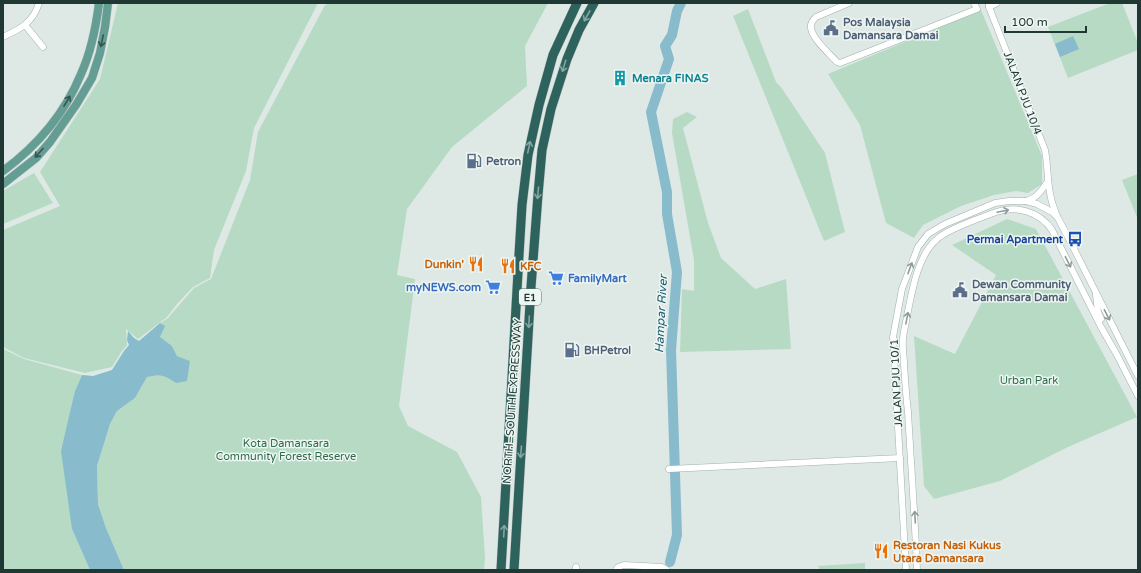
<svg xmlns="http://www.w3.org/2000/svg" width="1141" height="573" font-family="'Varela Round',sans-serif">
	<rect width="100%" height="100%" fill="#dee9e5"/>
	<g fill="#b7dac4">
		<polygon points="118,3 318,3 254,128 246,171 214,250 210,278 193,287 177,304 167,317 138,339 126,329 127,345 122,351 112,367 85,373 24,358 3,347 3,230 60,206 40,172 100,79"/>
		<path d="M330,3H548L525,46L527,86L452,147L407,209L397,275L415,279L399,406L408,426L457,452L481,497L485,558L484,570H124L106,528L98,504L97,466L110,424L117,411L135,398L147,377C161,374 164,375 176,383L188,371L190,361L177,356L172,346L160,337L164,326L160,323L168,318L194,288L211,279L250,180L258,132L325,5Z"/>
		<polygon points="1110,3 1122,3 1138,43 1138,50 1068,78 1048,27"/>
		<polygon points="748,9 776,82 781,87 825,153 845,232 824,241 733,16"/>
		<polygon points="981,10 1042,156 1042,184 1028,193 1016,191 994,195 961,206 923,225 914,238 886,223 860,125 828,74"/>
		<polygon points="687,112 697,117 683,128 708,223 721,258 755,289 786,279 791,349 680,352 682,289 694,291 694,260 672,133 673,119"/>
		<polygon points="34,173 53,203 3,224 3,191"/>
		<polygon points="1138,174 1138,220 1122,180"/>
		<polygon points="1007,219 1036,229 1137,417 1068,447 1000,481 934,499 924,486 914,336 955,354 996,275 952,245"/>
		<polygon points="3,349 24,359 82,375 75,391 72,529 90,570 3,570"/>
		<polygon points="865,563 865,570 820,570 818,566"/>
	</g>
	<g fill="#8bc">
		<polygon points="1073,36 1079,49 1060,57 1055,44"/>
		<path d="M160,323L165,326L160,337L172,346L177,356L190,361L187,381L176,383C164,375 161,374 147,377L135,398L117,411L110,424L97,466L98,504L106,528L124,570H90L72,529L61,451L67,425L75,391L82,375L93,376L112,370L124,351L129,345L127,340L128,331L134,338L139,341Z"/>
	</g>
	<g fill="none" stroke-linecap="round" stroke-linejoin="round">
		<polyline stroke="#8bc" stroke-width="10" points="670,562 677,535 671,350 677,272 667,214 667,192 651,112 669,59 665,46 672,35 677,11 681,3"/>
		<g stroke="#a1b0ac" stroke-width="7">
			<g id="minor">
				<path d="M849,3L816,17C813,20 810,24 811,28C812,39 830,54 837,62L840,63L977,9L974,3"/>
				<path d="M989,3V7L1045,150C1048,166 1047,182 1051,198C1052,204 1055,210 1057,216"/>
				<polyline points="989,7 997,3"/>
				<polyline points="25,25 43,47"/>
				<path d="M3,37C20,29 33,23 39,3"/>
				<path d="M1026,201C1037,198 1042,190 1048,181"/>
				<polyline points="1096,295 1098,312 1101,319"/>
				<polyline points="669,469 900,458"/>
				<polyline points="576,570 576,567"/>
				<polyline points="616,570 618,567 624,565 662,567 667,570"/>
				<polyline points="906,570 893,337 902,289 918,247 928,234 945,224 995,203 1009,201 1026,201 1037,204 1052,212 1058,218 1070,241 1138,376"/>
				<path d="M917,570C915,517 911,465 908,412C906,396 905,380 904,364C904,356 902,347 903,340C903,332 906,324 907,316C912,292 917,257 936,240C947,229 981,218 996,212C1017,205 1040,212 1052,230L1101,327L1117,355L1138,396"/>
			</g>
		</g>
		<g stroke="#bcc3c2" stroke-width="9">
			<g id="major">
				<path d="M3,171C37,146 65,113 81,74C91,52 96,27 99,3"/>
				<polyline points="3,184 36,158 50,142 76,105 92,78 100,53 105,27 108,3"/>
			</g>
		</g>
		<g stroke="#bcc3c2" stroke-width="10">
			<g id="highway">
				<polyline points="501,570 519,255 522,205 528,155 539,105 553,55 577,3"/>
				<polyline points="514,570 531,287 538,195 542,150 551,109 567,59 579,30 594,3"/>
			</g>
		</g>
		<use href="#minor" stroke="#fff" stroke-width="6"/>
		<use href="#major" stroke="#649d93" stroke-width="8"/>
		<use href="#highway" stroke="#2e625c" stroke-width="9"/>
	</g>
	<defs><path id="oneway-shaft" d="M-6 0H5M1.5-3L5.5 0L1.5 3" fill="none" stroke-width="1.6" stroke-linecap="round" stroke-linejoin="round"/></defs>
	<g stroke="#84a5a0">
		<use href="#oneway-shaft" transform="translate(587 16) rotate(119)"/>
		<use href="#oneway-shaft" transform="translate(564 66) rotate(107)"/>
		<use href="#oneway-shaft" transform="translate(529 147) rotate(-78)"/>
		<use href="#oneway-shaft" transform="translate(538 193) rotate(95)"/>
		<use href="#oneway-shaft" transform="translate(529 322) rotate(93)"/>
		<use href="#oneway-shaft" transform="translate(521 452) rotate(94)"/>
		<use href="#oneway-shaft" transform="translate(504 531) rotate(-87)"/>
	</g>
	<g stroke="#345650">
		<use href="#oneway-shaft" transform="translate(102 41) rotate(102)"/>
		<use href="#oneway-shaft" transform="translate(67 101) rotate(-59)"/>
		<use href="#oneway-shaft" transform="translate(39 153) rotate(132)"/>
	</g>
	<g stroke="#909c99">
		<use href="#oneway-shaft" transform="translate(1003 211) rotate(-12)"/>
		<use href="#oneway-shaft" transform="translate(1068 262) rotate(63)"/>
		<use href="#oneway-shaft" transform="translate(910 268) rotate(-70)"/>
		<use href="#oneway-shaft" transform="translate(1107 315) rotate(63)"/>
		<use href="#oneway-shaft" transform="translate(907 318) rotate(-79)"/>
		<use href="#oneway-shaft" transform="translate(915 517) rotate(-93)"/>
	</g>
	<defs>
		<g id="civic-bare" transform="scale(1.2)"><path d="M-.6-6.5H3V-4.5H.6V-3L4-1V1h2V6H-6V1h2V-1L-.6-3ZM-1.2 2.5V6h2.4V2.5Z" fill="#5c6f8a" stroke="#eef6f3" stroke-width="2.5" paint-order="stroke"/></g>
		<g id="building-bare" transform="scale(1.2)"><path d="M-4-6H4V6H1V3H-1V6H-4ZM-2.5-4.3h1.7v1.8h-1.7ZM.8-4.3h1.7v1.8H.8ZM-2.5-1h1.7V.8h-1.7ZM.8-1h1.7V.8H.8Z" fill="#0f9aa8" stroke="#eef6f3" stroke-width="2.5" paint-order="stroke"/></g>
		<g id="fuel-bare" transform="scale(1.2)"><path d="M-5.5-6h7V0h2V4h1.3V-2.5L3-4.5l.8-.8L6-3V5H2.5V1h-1V6h-7ZM-4.2-4.7v3.2H.2V-4.7Z" fill="#5c6f8a" stroke="#eef6f3" stroke-width="2.5" paint-order="stroke"/></g>
		<g id="bus-bare" transform="scale(1.2)"><path d="M-5-6H5V4H4V6H2V4H-2V6H-4V4H-5ZM-3.5-4V0h7V-4ZM-3.5 1.2v1.5H-2V1.2ZM2 1.2v1.5H3.5V1.2Z" fill="#1a4fb4" stroke="#eef6f3" stroke-width="2.5" paint-order="stroke"/></g>
		<g id="restaurant-bare" transform="scale(1.2)"><path d="M-5-6h1v4h1v-4h1v4h1v-4h1v5L-1.5 .5V6h-2V.5L-5-1ZM5-6V6H3V1.5H1.5Q1.5-4 5-6Z" fill="#e8710a" stroke="#eef6f3" stroke-width="2.5" paint-order="stroke"/></g>
		<g id="supermarket-bare" transform="scale(1.2)"><path d="M-6-5.5h2.5l.6 2H6L4.5 2H-2.5L-4.4-4H-6ZM-1.5 3.2a1.3 1.3 0 1 0 .1 0ZM3 3.2a1.3 1.3 0 1 0 .1 0Z" fill="#3f7fe0" stroke="#eef6f3" stroke-width="2.5" paint-order="stroke"/></g>
	</defs>
	<g fill-rule="evenodd">
		<use href="#civic-bare" x="831" y="28"/>
		<use href="#building-bare" x="620" y="78"/>
		<use href="#fuel-bare" x="474" y="161"/>
		<use href="#bus-bare" x="1075" y="239"/>
		<use href="#restaurant-bare" x="476" y="264"/>
		<use href="#restaurant-bare" x="508" y="266"/>
		<use href="#supermarket-bare" x="556" y="278"/>
		<use href="#supermarket-bare" x="493" y="287"/>
		<use href="#civic-bare" x="960" y="290"/>
		<use href="#fuel-bare" x="572" y="350"/>
		<use href="#restaurant-bare" x="881" y="551"/>
	</g>
	<g text-anchor="middle" stroke-width="3" stroke-linejoin="round" paint-order="stroke">
		<rect fill="#eef6f3" stroke="#5e716d" stroke-width="1" x="519" y="289" width="22" height="16" rx="3"/>
		<g font-size="10" font-weight="bold" fill="#203833">
			<text x="530" y="301">E1</text>
		</g>
		<g font-size="11" font-weight="bold" fill="#4e5e75" stroke="#eef6f3" text-anchor="start">
			<text x="843" y="26">Pos Malaysia<tspan x="843" dy="13">Damansara Damai</tspan></text>
			<text x="486" y="165">Petron</text>
			<text x="972" y="288">Dewan Community<tspan x="972" dy="13">Damansara Damai</tspan></text>
			<text x="584" y="354">BHPetrol</text>
		</g>
		<g font-size="11" font-weight="bold" fill="#0d838f" stroke="#eef6f3" text-anchor="start">
			<text x="632" y="82">Menara FINAS</text>
		</g>
		<g font-size="11" fill="#203833" stroke="#eef6f3">
			<text transform="translate(1023 93) rotate(69)" y="4">JALAN PJU 10/4</text>
			<text transform="translate(896 383) rotate(-93)" y="4">JALAN PJU 10/1</text>
			<text transform="translate(512 401) rotate(-86)" y="4">NORTH–SOUTH EXPRESSWAY</text>
		</g>
		<g font-size="11" font-weight="bold" fill="#164399" stroke="#eef6f3" text-anchor="end">
			<text x="1063" y="243">Permai Apartment</text>
		</g>
		<g font-size="11" font-weight="bold" fill="#c56008" stroke="#eef6f3" text-anchor="start">
			<text x="464" y="268" text-anchor="end">Dunkin'</text>
			<text x="520" y="270">KFC</text>
			<text x="893" y="549">Restoran Nasi Kukus<tspan x="893" dy="13">Utara Damansara</tspan></text>
		</g>
		<g font-size="11" font-weight="bold" fill="#366cbe" stroke="#eef6f3" text-anchor="start">
			<text x="568" y="282">FamilyMart</text>
			<text x="481" y="291" text-anchor="end">myNEWS.com</text>
		</g>
		<g font-size="11" fill="#2d6c4b" stroke="#eef6f3">
			<text x="1029" y="384">Urban Park</text>
			<text x="286" y="447">Kota Damansara<tspan x="286" dy="13">Community Forest Reserve</tspan></text>
		</g>
		<g font-size="12" font-style="italic" fill="#1e5b70" stroke="#eef6f3">
			<text transform="translate(661 314) rotate(-87)" y="4">Hampar River</text>
		</g>
	</g>
	<rect width="1141" height="573" fill="none" stroke="#203833" stroke-width="8"/>
	<path d="M1005 26v6h81v-6" fill="none" stroke="#203833" stroke-width="2"/>
	<text x="1011" y="26" font-size="12" fill="#203833" stroke="#eef6f3" stroke-width="3" paint-order="stroke">100 m</text>
</svg>
